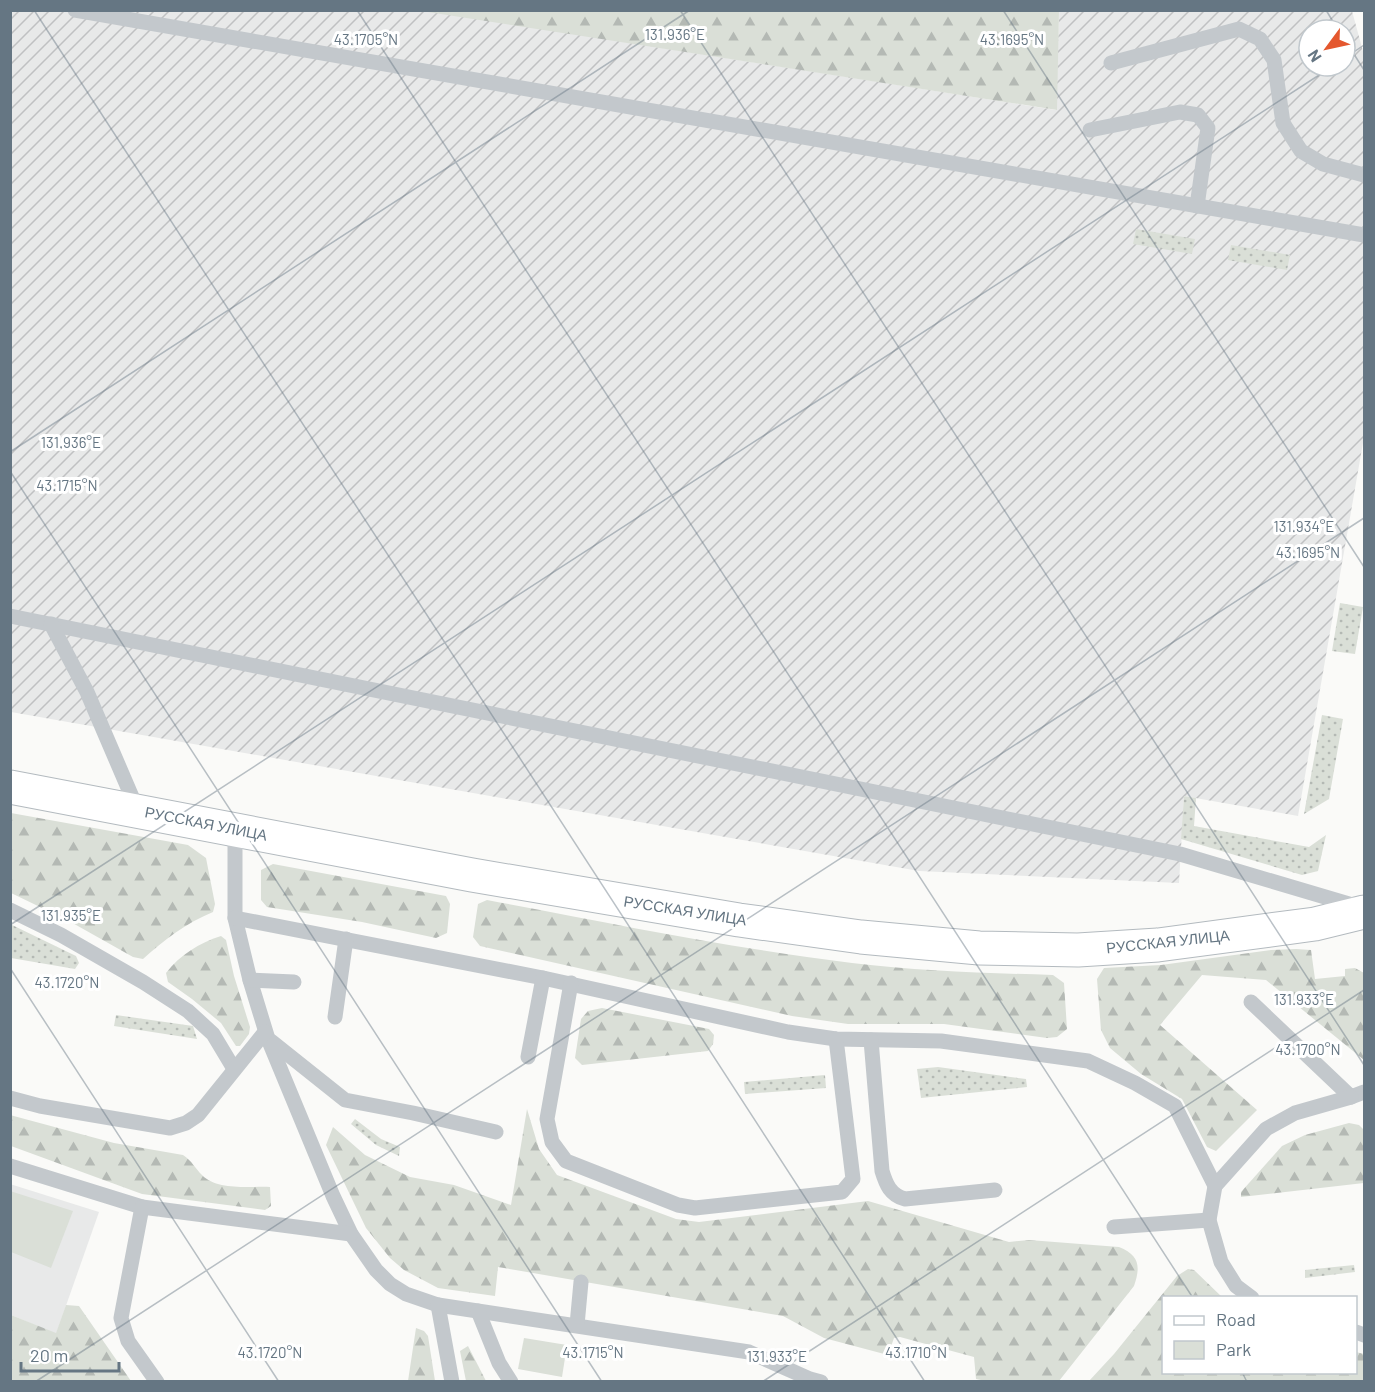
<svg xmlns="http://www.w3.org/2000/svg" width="1375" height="1392" font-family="Barlow,sans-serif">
	<defs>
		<pattern id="industrial-furrows" width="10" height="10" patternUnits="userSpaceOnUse" patternTransform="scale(1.5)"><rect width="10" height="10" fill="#e8e9e9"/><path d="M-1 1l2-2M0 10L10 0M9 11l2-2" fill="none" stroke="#c0c1c2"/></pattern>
		<pattern id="grass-dots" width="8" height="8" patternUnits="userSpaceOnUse" patternTransform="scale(1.5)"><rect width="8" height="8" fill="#dadfd7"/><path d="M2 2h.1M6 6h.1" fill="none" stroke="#b4b9b4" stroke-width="1.8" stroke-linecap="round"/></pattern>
		<pattern id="forest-firs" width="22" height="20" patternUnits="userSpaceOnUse" patternTransform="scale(1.5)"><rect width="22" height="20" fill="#dadfd7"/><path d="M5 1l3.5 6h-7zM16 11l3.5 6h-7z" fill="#b4b9b4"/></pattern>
	</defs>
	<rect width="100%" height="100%" fill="#fafaf8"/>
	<polygon fill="#e8e9e9" points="10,1184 99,1212 56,1334 11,1315"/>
	<path fill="url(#industrial-furrows)" fill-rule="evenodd" d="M10,11H429L1056,110L1059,11H1352L1364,55V437L1298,816L1184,796L1179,883L919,871L11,712ZM1309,30H1345V66H1309Z"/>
	<g fill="url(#grass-dots)">
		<polygon points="1136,229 1195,239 1192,254 1133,244"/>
		<polygon points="1231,245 1290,255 1287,270 1228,260"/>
		<polygon points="1340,603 1363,607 1355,654 1332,651"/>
		<polygon points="1322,715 1343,719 1329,799 1304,814"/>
		<polygon points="1184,796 1196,798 1194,826 1309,847 1326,835 1318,871 1302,875 1181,839"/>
		<polygon points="10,924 76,956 79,963 75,969 11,958"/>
		<polygon points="116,1015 193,1026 197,1039 114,1026"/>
		<polygon points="938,1067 1026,1079 1027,1087 921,1098 917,1069"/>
		<polygon points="825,1075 826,1088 745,1094 744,1082"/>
		<polygon points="355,1119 381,1139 400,1147 399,1156 376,1145 351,1124"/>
		<polygon points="1354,1265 1355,1272 1305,1278 1305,1270"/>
	</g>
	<g fill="url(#forest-firs)">
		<polygon points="291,11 1059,11 1057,110 428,12"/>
		<path d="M11,813L188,845L206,858L215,904L213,912C186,923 164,940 143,959L133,957L69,921L11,893Z"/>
		<polygon points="273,864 446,896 450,904 447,933 436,938 362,922 267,907 261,900 261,870"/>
		<path d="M487,900C609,923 730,948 852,963C919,971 986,973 1053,975L1064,983L1067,1029L1057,1037L1047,1038L944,1024H848L792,1016L480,946L473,937L478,904Z"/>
		<path d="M221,936L226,940L234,976L250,1027L249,1034L240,1046H236L221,1023L192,999L168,982L166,973C180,955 199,943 221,936Z"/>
		<polygon points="1296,949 1311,950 1315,979 1345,976 1345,969 1355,968 1364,973 1364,1060 1266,980 1202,975 1160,1025 1257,1110 1216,1151 1207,1147 1182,1099 1141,1074 1110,1048 1101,1030 1097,979 1104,968 1161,965 1271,950"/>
		<polygon points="602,1008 709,1029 714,1035 713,1044 708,1051 582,1065 575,1058 581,1019 588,1011"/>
		<path d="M527,1109L539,1149L557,1175L676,1219L699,1222L868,1201L1009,1242L1029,1240L1119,1247C1139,1255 1141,1266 1134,1286L1059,1381H986L976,1379L974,1357L900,1337L894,1338L888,1355L824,1338L783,1316L498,1267L495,1296L438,1288L404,1270L390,1258L366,1228L326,1145L333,1127L365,1155L410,1177L454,1185L511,1205Z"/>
		<path d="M10,1115L114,1143L183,1155C192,1161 195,1168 202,1175C217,1191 250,1186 270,1187L271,1206L265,1210L142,1194L11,1146Z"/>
		<polygon points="1349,1123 1359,1125 1364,1130 1364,1183 1241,1197 1241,1192 1282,1146 1305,1135"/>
		<polygon points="1188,1269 1194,1270 1222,1297 1164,1298 1164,1372 1356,1372 1356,1352 1364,1354 1364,1381 1089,1381 1114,1354 1177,1276"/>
		<polygon points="66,1305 79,1306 131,1381 11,1381 11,1315 56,1333"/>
		<polygon points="416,1328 424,1331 428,1336 435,1381 408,1381"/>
		<polygon points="468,1346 486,1381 466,1381 460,1351"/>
	</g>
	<g fill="#dadfd7">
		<polygon points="10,1191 73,1211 51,1268 11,1252"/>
		<polygon points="524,1338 567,1345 562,1377 518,1369"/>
	</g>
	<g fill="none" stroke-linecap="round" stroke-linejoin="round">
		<g stroke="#b3babf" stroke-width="35">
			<polyline id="secondary" points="10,787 472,875 739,920 861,937 979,948 1078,950 1158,945 1315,924 1364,912"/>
		</g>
		<g stroke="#c3c8cc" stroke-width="15">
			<polyline points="75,10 1364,235"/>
			<polyline points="1111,63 1239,29 1260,39 1274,60 1283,123 1301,151 1323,164 1364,175"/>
			<polyline points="1090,130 1180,112 1198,115 1208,128 1197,206"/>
			<polyline points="10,616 1180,854 1359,907"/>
			<polyline points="51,624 87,692 138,811"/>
			<polyline points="235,829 235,918 250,980 268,1039 333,1196 351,1234 376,1270 390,1284 406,1294 438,1305 749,1352 810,1379 821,1382"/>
			<polyline points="10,910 61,935 143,982 188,1011 213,1034 234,1069"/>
			<polyline points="235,918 543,978 788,1032 836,1039 941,1041 1088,1061 1135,1083 1175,1106 1215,1186"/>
			<polyline points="250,980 294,982"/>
			<polyline points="571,983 547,1119 552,1142 566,1161 678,1205 695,1208 842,1192 853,1179 836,1039"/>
			<polyline points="1251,1002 1351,1097 1364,1092"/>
			<polyline points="335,1017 346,939"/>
			<path d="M871,1040L882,1171C886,1184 890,1195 905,1199L995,1190"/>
			<polyline points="271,1041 345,1100 413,1113 496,1132"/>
			<polyline points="528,1057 543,978"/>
			<polyline points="10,1098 40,1106 170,1128 186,1123 198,1115 265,1032"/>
			<polyline points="10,1166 142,1207"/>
			<polyline points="1114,1227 1209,1220"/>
			<polyline points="1252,1298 1236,1286 1221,1262 1209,1220 1215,1186 1266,1129 1295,1113 1351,1097"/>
			<polyline points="438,1305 452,1382"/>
			<polyline points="478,1311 499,1363 511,1382"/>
			<polyline points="577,1325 581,1282"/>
			<polyline points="1356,1332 1364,1335"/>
			<polyline points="157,1382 128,1341 121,1318 142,1207 351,1234"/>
		</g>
		<use href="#secondary" stroke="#fff" stroke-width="33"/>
	</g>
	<path fill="none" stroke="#657683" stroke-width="1.5" stroke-opacity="0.45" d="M34,10L925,1382M357,10L1193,1298M680,10L1364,1065M1003,10L1364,567M1326,10L1338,30M1345,40L1364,70M1345,58L1364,45M10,452L690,10M10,471L602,1382M10,925L1333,66M10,968L279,1382M1242,1372L1247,1382M35,1382L1364,518M762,1382L1364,990"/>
	<g text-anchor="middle" stroke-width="6" stroke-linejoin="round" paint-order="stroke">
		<g font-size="15" fill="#657683" stroke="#fff">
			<text transform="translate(206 824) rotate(11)" y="5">РУССКАЯ УЛИЦА</text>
			<text transform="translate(685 911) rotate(9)" y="5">РУССКАЯ УЛИЦА</text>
			<text transform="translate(1168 942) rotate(-6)" y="5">РУССКАЯ УЛИЦА</text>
		</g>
	</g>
	<g font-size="15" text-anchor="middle" fill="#657683" stroke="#fff" stroke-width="6" stroke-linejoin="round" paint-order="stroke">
		<text x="675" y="40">131.936°E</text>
		<text x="366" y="45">43.1705°N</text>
		<text x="1012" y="45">43.1695°N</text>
		<text x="71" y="448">131.936°E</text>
		<text x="67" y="491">43.1715°N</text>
		<text x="1304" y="532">131.934°E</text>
		<text x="1308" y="558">43.1695°N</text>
		<text x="71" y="921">131.935°E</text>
		<text x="67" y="988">43.1720°N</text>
		<text x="1304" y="1005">131.933°E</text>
		<text x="1308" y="1055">43.1700°N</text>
		<text x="270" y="1358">43.1720°N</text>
		<text x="593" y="1358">43.1715°N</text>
		<text x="916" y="1358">43.1710°N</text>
		<text x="777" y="1362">131.933°E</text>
	</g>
	<rect width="1375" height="1392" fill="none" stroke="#657683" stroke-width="24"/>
	<rect x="1162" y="1296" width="195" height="78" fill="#ffffff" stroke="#c1c8cd" stroke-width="1.5"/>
	<rect x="1174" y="1316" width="30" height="9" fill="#ffffff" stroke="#c1c8cd" stroke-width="1.5"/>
	<text x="1216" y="1326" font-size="18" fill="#657683">Road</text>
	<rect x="1174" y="1341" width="30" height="18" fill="#dadfd7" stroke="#c1c8cd" stroke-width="1.5"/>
	<text x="1216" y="1356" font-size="18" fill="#657683">Park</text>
	<g transform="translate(1327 48) rotate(237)"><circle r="28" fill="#ffffff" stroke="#c1c8cd" stroke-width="1.5"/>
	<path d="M0-4.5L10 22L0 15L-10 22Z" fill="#e4572e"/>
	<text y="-9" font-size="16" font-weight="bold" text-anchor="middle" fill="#657683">N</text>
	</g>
	<path d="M21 1362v9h98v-9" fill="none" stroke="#657683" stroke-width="3"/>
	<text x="30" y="1362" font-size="18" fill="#657683" stroke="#ffffff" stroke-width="4.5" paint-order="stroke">20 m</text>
</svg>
